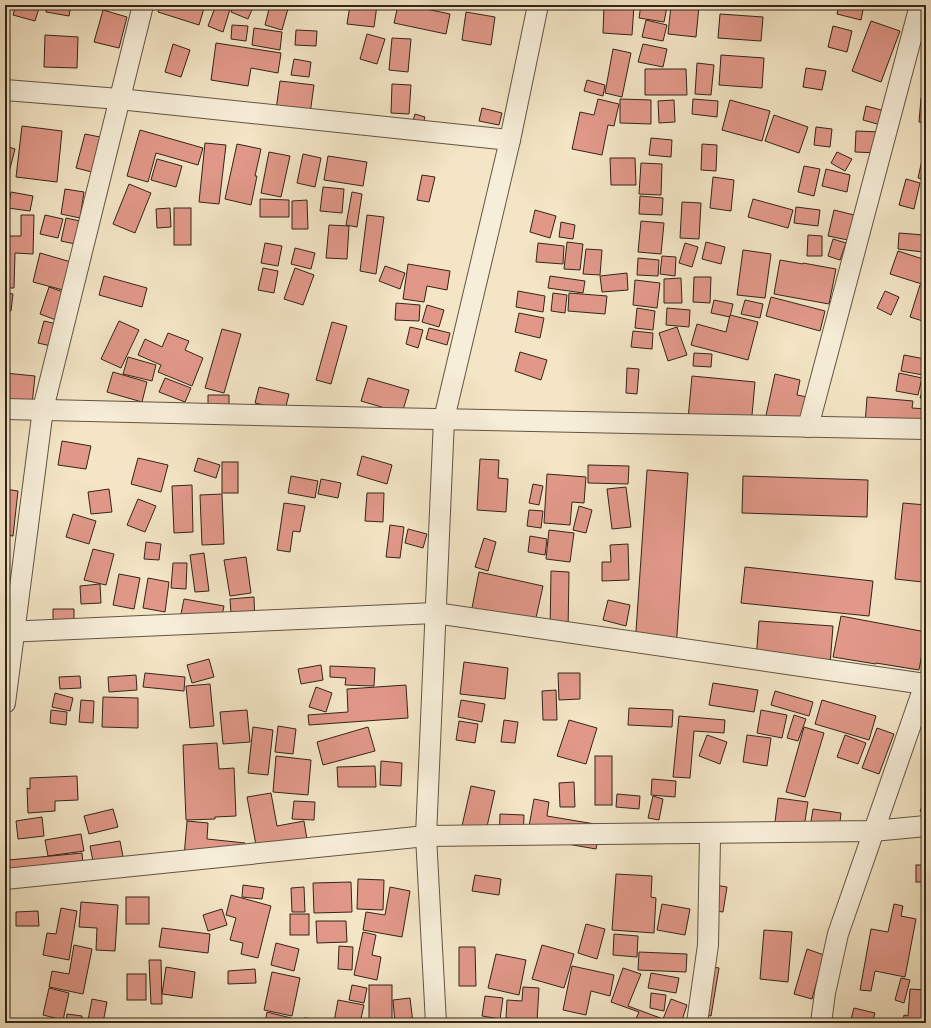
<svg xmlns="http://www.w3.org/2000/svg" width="931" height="1028" font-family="'Old Standard TT',serif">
	<rect width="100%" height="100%" fill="#f3e5c5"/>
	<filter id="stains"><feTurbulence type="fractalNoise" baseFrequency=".005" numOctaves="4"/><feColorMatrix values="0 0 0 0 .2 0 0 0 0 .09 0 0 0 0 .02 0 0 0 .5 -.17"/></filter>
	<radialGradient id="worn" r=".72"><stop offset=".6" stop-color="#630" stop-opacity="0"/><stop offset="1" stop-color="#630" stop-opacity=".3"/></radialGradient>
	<g fill="#e19889" stroke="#332517">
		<polygon points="16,5 40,5 35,21 13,15"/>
		<polygon points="47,5 71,5 69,16 46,12"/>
		<polygon points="160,5 205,5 199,25 158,12"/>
		<polygon points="216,5 230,9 223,32 208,26"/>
		<polygon points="234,5 254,5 248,19 231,12"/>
		<polygon points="270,5 289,5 282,30 265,25"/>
		<polygon points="350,5 377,5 374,27 347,24"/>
		<polygon points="398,5 407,5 450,14 446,34 394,23"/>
		<polygon points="604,5 634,5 632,35 603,33"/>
		<polygon points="641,5 667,7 664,22 639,18"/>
		<polygon points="671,5 699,6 696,37 668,34"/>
		<polygon points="788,5 831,5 831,9 788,8"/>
		<polygon points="839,5 864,5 861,20 837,14"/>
		<polygon points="103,10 127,17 119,48 94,42"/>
		<polygon points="466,12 495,17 491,45 462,40"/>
		<polygon points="720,14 763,17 761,41 718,38"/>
		<polygon points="646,20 667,25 663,41 642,37"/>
		<polygon points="871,21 900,31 881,82 852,71"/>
		<polygon points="232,25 248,26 246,41 231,39"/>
		<polygon points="833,26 852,31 847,52 828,47"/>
		<polygon points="254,28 282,32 280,50 252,45"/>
		<polygon points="296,30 317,31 316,46 295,45"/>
		<polygon points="367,34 385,39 377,64 360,59"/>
		<polygon points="45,35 78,37 77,68 44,67"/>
		<polygon points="392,38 411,39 408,72 389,70"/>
		<polygon points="216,43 281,53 278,73 251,68 248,86 211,80"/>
		<polygon points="173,44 190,50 181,77 165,72"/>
		<polygon points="643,44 667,49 663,67 638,62"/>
		<polygon points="613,49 631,53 622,97 605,93"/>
		<polygon points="721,55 764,58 762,88 719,85"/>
		<polygon points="294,59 311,62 309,77 291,75"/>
		<polygon points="697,63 714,65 711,95 695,94"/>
		<polygon points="806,68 826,71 822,90 803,87"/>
		<polygon points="645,69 686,69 687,95 645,95"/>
		<polygon points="587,80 605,85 603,96 584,91"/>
		<polygon points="280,81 314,85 309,121 275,117"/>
		<polygon points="392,84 411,85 409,114 391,113"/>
		<polygon points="921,98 926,98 926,123 919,122"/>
		<polygon points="598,99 619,104 614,126 608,125 602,155 572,149 580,112 594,115"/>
		<polygon points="620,99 651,100 651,124 620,123"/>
		<polygon points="693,99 718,101 717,117 692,114"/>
		<polygon points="674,100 675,122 659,123 658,101"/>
		<polygon points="730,100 770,111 762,141 722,130"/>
		<polygon points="866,106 885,111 881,125 863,120"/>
		<polygon points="482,108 502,113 499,125 479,121"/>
		<polygon points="415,114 425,117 418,141 408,138"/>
		<polygon points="774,115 808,127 799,153 765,141"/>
		<polygon points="22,126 62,131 57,182 16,177"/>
		<polygon points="816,127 832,129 830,147 814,145"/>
		<polygon points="140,130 203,148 198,165 156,153 148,182 127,176"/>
		<polygon points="856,131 880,132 879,153 855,152"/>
		<polygon points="85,134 100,137 92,172 76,168"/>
		<polygon points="651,138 672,140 671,157 649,155"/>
		<polygon points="205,143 226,145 219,204 199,202"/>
		<polygon points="237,144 261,149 255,176 257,176 251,205 225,199"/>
		<polygon points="702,144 717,145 716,171 701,170"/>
		<polygon points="5,146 15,149 5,188"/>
		<polygon points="269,152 290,156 281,197 261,193"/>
		<polygon points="837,152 852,159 845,171 831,163"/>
		<polygon points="303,154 321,158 315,187 297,183"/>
		<polygon points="328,156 367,162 363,186 324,180"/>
		<polygon points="610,158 635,158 636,185 611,185"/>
		<polygon points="157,159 182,166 176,187 151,180"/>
		<polygon points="922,160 926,160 926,180 918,178"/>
		<polygon points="641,163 662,164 661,195 639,194"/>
		<polygon points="804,166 820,169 814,196 798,192"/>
		<polygon points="826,169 850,175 847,192 822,186"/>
		<polygon points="422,175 435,177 429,202 417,200"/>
		<polygon points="713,177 734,180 731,211 710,208"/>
		<polygon points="906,179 920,183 914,209 899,205"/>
		<polygon points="129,184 151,193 135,233 113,224"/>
		<polygon points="323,187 344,189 342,213 320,211"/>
		<polygon points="65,189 84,192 80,218 61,214"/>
		<polygon points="11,192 33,196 30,211 8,208"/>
		<polygon points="352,192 362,194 357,227 346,225"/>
		<polygon points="640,196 663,198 662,215 639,214"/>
		<polygon points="260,199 289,200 289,217 260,217"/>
		<polygon points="753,199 793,210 788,228 748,217"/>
		<polygon points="307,200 308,229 292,229 292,201"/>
		<polygon points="682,202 701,203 699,239 680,238"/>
		<polygon points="796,207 820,210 818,226 794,223"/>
		<polygon points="170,208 171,227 157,228 156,209"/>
		<rect x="174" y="208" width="17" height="37"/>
		<polygon points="535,210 556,216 550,238 530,232"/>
		<polygon points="834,210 854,215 848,240 828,236"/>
		<polygon points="21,215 34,215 33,254 15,253 14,288 5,288 5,236 21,236"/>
		<polygon points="45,215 63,219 58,238 40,234"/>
		<polygon points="367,215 384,217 376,274 360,271"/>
		<polygon points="66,218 80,221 75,244 61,241"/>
		<polygon points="641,221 664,223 661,254 638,252"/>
		<polygon points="561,222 575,225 573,239 559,237"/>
		<polygon points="329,225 349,226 347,259 326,258"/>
		<polygon points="899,233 924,235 923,252 898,249"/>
		<polygon points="808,235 822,236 822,256 807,256"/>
		<polygon points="833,239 846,243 840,260 828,256"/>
		<polygon points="567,242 583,244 580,270 564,269"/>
		<polygon points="706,242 725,247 721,264 702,259"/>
		<polygon points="265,243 282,246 278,266 261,263"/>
		<polygon points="538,243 564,246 563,264 536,262"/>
		<polygon points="685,243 698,247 692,267 679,263"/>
		<polygon points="295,248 315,253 311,269 291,264"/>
		<polygon points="586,249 602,250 600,275 583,274"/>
		<polygon points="743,250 771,254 765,298 737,295"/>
		<polygon points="898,251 926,260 925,285 890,274"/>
		<polygon points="40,253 71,262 63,290 33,282"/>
		<polygon points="662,256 676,257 675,276 660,274"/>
		<polygon points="638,258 659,260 658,276 637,275"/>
		<polygon points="780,260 803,264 803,263 836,269 829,304 774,294"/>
		<polygon points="408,264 450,271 447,290 427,286 424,302 403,299"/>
		<polygon points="385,266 405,273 400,289 379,281"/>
		<polygon points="263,268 278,271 274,293 258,290"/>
		<polygon points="295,268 314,275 303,305 284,299"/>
		<polygon points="627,273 628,290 602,292 600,276"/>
		<polygon points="104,276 147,288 142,307 99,295"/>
		<polygon points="550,276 585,281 583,293 548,288"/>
		<polygon points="694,277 711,277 710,303 693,302"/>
		<polygon points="681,278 682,303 664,303 664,279"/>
		<polygon points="635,280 660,283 657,308 633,305"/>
		<polygon points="920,285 926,287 926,322 910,317"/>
		<polygon points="49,287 66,293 56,320 40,314"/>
		<polygon points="518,291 545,296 543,312 516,307"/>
		<polygon points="885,291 899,297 891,315 877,308"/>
		<polygon points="5,293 13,294 11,311 5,310"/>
		<polygon points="553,293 567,295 565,313 551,311"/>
		<polygon points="569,293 607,296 605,314 568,311"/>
		<polygon points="771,297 825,311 820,331 766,316"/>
		<polygon points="714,300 733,304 730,317 711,313"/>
		<polygon points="745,300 763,304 760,318 741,314"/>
		<polygon points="396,303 420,305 419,321 395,320"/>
		<polygon points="427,305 444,310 439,327 422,322"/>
		<polygon points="637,308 655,311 653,330 635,328"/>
		<polygon points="667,308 690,310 689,327 666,325"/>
		<polygon points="519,313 544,318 540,338 515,332"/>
		<polygon points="730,315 758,322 748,360 691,345 697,324 726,332"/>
		<polygon points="44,321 57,324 51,346 38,343"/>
		<polygon points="119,321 139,330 121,368 101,359"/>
		<polygon points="332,322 347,326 331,384 316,380"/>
		<polygon points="410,327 423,330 418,348 406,344"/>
		<polygon points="677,327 687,355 668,361 659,333"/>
		<polygon points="429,328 450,333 447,345 426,339"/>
		<polygon points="222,329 241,334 224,393 205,388"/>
		<polygon points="633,331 653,333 652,349 631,347"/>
		<polygon points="168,333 189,341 185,350 203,358 192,386 158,372 161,365 138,355 145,339 162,347"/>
		<polygon points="520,352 547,360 541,380 515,371"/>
		<polygon points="694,353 712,354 711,367 693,366"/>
		<polygon points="904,355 925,359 923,375 901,371"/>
		<polygon points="128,357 156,365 152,381 123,374"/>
		<polygon points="627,368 639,369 637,394 626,393"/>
		<polygon points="113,372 147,382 142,402 107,392"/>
		<polygon points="5,373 35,376 32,404 5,401 7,384 5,384"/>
		<polygon points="899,373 922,378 918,395 896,391"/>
		<polygon points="775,374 800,380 797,395 807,397 801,427 765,420"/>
		<polygon points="692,376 755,382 751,426 688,419"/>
		<polygon points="165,378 191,388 185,402 159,392"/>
		<polygon points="368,378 409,390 402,413 361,401"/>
		<polygon points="926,378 926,399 920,398"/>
		<polygon points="259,387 289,394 285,410 255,403"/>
		<polygon points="208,395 229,395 229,409 208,408"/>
		<polygon points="867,397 913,401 912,408 926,409 926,430 865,425"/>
		<polygon points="62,441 91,446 86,469 58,465"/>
		<polygon points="362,456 392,465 387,484 357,475"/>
		<polygon points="138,458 168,465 161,492 131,484"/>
		<polygon points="198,458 220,465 216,478 194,471"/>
		<polygon points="480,459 499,460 498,478 508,479 506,512 477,510"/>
		<rect x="222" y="462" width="16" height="31"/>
		<polygon points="588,465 629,466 628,484 588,483"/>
		<polygon points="647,470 688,473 676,649 635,646"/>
		<polygon points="547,474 586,477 584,503 572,502 570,525 544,523"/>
		<polygon points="291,476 318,481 315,498 288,493"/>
		<polygon points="743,476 868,480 867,517 742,513"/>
		<polygon points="321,479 341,483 338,498 318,494"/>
		<polygon points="533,484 543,486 539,505 529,503"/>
		<polygon points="192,485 193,532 174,533 172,486"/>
		<polygon points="626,487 631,527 612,529 607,489"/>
		<polygon points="5,489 18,491 13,536 5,535"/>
		<polygon points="109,489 112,512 91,514 88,492"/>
		<polygon points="367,493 384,493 383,522 365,521"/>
		<polygon points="222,494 224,544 202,545 200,495"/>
		<polygon points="138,499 156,506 145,532 127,525"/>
		<polygon points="284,503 305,506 300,532 293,531 290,552 277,550"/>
		<polygon points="903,503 926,505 926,555 923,582 895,579"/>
		<polygon points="579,506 592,510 586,533 573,530"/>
		<polygon points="529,510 543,511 541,528 527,526"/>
		<polygon points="73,514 96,521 89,544 66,537"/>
		<polygon points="390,525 404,527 400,558 386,557"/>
		<polygon points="408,529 427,534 423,548 405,543"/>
		<polygon points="549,530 574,533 570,562 546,559"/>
		<polygon points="530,536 547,539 545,555 528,552"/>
		<polygon points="484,538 496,542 488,571 475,567"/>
		<polygon points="146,542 161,544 159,560 144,559"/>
		<polygon points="628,544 629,580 602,581 602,562 611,562 610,545"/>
		<polygon points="93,549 114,554 106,585 84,580"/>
		<polygon points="204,553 209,591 195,592 190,555"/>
		<polygon points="246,557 251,593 230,596 224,560"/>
		<polygon points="173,563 187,563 186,589 171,588"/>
		<polygon points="745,567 873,581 869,616 741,603"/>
		<polygon points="551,571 569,572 568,632 550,631"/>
		<polygon points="479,572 543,586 534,627 471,613"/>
		<polygon points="119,574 140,578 134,609 113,605"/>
		<polygon points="148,578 169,582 165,612 143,608"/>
		<polygon points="100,584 101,603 81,604 80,586"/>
		<polygon points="254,597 255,627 232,628 230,599"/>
		<polygon points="184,599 224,606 219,631 179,624"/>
		<polygon points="608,600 630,605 626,626 603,620"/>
		<polygon points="53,609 74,609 74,624 53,623"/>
		<polygon points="841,616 926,632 919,670 876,663 876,664 833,657"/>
		<polygon points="759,621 833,626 830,665 756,660"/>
		<polygon points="209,659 214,677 192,683 187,665"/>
		<polygon points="464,662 508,668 505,699 460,694"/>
		<polygon points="321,665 323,680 301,684 298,669"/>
		<polygon points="330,666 375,668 374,686 345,685 346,678 330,677"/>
		<polygon points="145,673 185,677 184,691 143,687"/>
		<polygon points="558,673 580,673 580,699 559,700"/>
		<polygon points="136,675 137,690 109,692 108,677"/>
		<polygon points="80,676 81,688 60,689 59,677"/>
		<polygon points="713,683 758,690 754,712 709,705"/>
		<polygon points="210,684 214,726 190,728 186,686"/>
		<polygon points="406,685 408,718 309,725 308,715 348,712 347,689"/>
		<polygon points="316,687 332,693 326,712 309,707"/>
		<polygon points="556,690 557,720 543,720 542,691"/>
		<polygon points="775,691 813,702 809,716 771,705"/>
		<polygon points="55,693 73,698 70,711 52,707"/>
		<polygon points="103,697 138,698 138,728 102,727"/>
		<polygon points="81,700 94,701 93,723 79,722"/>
		<polygon points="461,700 485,704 482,722 458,717"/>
		<polygon points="822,700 876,716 869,740 815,724"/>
		<polygon points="629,708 673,710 672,727 628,725"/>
		<polygon points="51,710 67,712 66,725 50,723"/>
		<polygon points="247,710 250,742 223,744 220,712"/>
		<polygon points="761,710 787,715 782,738 757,733"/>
		<polygon points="794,715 806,719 798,741 787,738"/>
		<polygon points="679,716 725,720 724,733 694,731 690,778 673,777"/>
		<polygon points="504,720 518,722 515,743 501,742"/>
		<polygon points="569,720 597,728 586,764 557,756"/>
		<polygon points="459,721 478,724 475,743 456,740"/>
		<polygon points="278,726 296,729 293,754 275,752"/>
		<polygon points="253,727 273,730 268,775 248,773"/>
		<polygon points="368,727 375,751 323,765 317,742"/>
		<polygon points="804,727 824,733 805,797 786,792"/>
		<polygon points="877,728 894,734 879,774 862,768"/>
		<polygon points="707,735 727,742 720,764 699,756"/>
		<polygon points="747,735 771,738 767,766 743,762"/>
		<polygon points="845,735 866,743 858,764 837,757"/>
		<polygon points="217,743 219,769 234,768 236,816 215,817 215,819 186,820 183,745"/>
		<polygon points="276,756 311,760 308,795 273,792"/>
		<rect x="595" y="756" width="17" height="49"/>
		<polygon points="381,761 402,763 401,786 380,785"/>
		<polygon points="375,766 376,787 338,787 337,767"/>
		<polygon points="77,776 78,800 55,801 55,811 28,813 27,788 30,789 30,778"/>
		<polygon points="652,779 676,781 675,797 651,795"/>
		<polygon points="574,782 575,807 560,807 559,783"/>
		<polygon points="471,786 495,791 486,831 462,826"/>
		<polygon points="271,793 277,826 304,821 309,852 259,861 247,797"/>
		<polygon points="617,794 640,796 639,809 616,807"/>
		<polygon points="653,796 663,799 659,820 648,818"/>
		<polygon points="778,798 808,802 803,834 774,830"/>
		<polygon points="926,798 926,814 920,811"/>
		<polygon points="534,799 549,802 547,816 601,825 596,849 527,837"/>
		<polygon points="294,801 315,802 314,820 292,819"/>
		<polygon points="113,809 118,827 89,834 84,816"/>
		<polygon points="813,809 841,813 839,831 810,827"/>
		<polygon points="500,814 524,815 523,844 499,843"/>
		<polygon points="42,817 44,836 18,839 16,821"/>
		<polygon points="187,821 208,823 207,839 245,843 243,862 184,857"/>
		<polygon points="81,834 84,851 48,856 45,840"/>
		<polygon points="120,841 126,872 96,877 90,846"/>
		<polygon points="82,853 84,874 11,880 9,860"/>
		<rect x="916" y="865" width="10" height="17"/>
		<polygon points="616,874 652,876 651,897 656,898 654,933 612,930"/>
		<polygon points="475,875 501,879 499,895 472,891"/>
		<polygon points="358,879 384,880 383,910 357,909"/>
		<polygon points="351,882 352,912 314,913 313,883"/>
		<polygon points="704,883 727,887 723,912 700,909"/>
		<polygon points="243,885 264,888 262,899 242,897"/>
		<polygon points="304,887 305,912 292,912 291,888"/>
		<polygon points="390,887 410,891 402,937 363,930 366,912 385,915"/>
		<polygon points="231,895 271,906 258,958 241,954 243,943 230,940 236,918 226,915"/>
		<rect x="126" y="897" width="23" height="27"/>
		<polygon points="81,902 118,905 115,951 96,950 97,928 79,927"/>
		<polygon points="662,904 690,909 685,935 657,930"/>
		<polygon points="894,904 903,906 901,916 916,919 905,977 875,971 871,991 860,990 871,929 888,932"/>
		<polygon points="61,908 77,911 69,960 43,955 47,933 56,934"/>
		<polygon points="222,909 227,925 208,931 203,915"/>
		<polygon points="38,911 39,926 16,926 16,912"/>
		<rect x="290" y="914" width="19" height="21"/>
		<polygon points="316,921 346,921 347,942 317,943"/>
		<polygon points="586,924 605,929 597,959 578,953"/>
		<polygon points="162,928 210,934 208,953 159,947"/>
		<polygon points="764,930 792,932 788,982 760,979"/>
		<polygon points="363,932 376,935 372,955 381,957 377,980 354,975"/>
		<polygon points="614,934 638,936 637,957 613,955"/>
		<polygon points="276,943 299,949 294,971 271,965"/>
		<polygon points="74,945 92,949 83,994 49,987 52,971 69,974"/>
		<polygon points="542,945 574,954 564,988 532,979"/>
		<polygon points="339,946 353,947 352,970 338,969"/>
		<polygon points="459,947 475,947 476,986 459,986"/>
		<polygon points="807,949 824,955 812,999 794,994"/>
		<polygon points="639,952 687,954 686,972 638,970"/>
		<polygon points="496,954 526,960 519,995 488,988"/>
		<polygon points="149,960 161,960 162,1004 151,1004"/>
		<polygon points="701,965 719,968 711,1016 693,1013"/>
		<polygon points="572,966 614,975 610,996 591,991 586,1015 563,1010"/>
		<polygon points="166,967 195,972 192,998 162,994"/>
		<polygon points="623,968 641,974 628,1006 663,1019 671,999 687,1005 681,1023 634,1023 639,1012 611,1002"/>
		<polygon points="255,969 256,983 228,984 228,971"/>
		<polygon points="272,972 300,978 292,1016 264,1010"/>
		<polygon points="651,973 679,978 676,993 648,988"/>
		<rect x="127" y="974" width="19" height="26"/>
		<polygon points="901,978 910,980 904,1003 895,1000"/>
		<polygon points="352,985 367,988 364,1003 349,1000"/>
		<rect x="369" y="985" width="23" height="34"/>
		<polygon points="523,987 539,988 537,1021 506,1018 507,1000 522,1001"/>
		<polygon points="49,988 69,993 63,1020 43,1015"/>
		<polygon points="910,989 926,990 926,1023 903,1023 904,1015 908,1016"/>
		<polygon points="651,993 666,995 664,1011 650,1008"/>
		<polygon points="485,996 503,998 500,1019 482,1016"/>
		<polygon points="410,998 413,1023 395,1023 393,1000"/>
		<polygon points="92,999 107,1002 103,1023 88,1020"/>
		<polygon points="338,1000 364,1005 360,1023 334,1022"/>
		<polygon points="854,1008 875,1013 872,1023 850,1023"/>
		<polygon points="267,1012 291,1018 290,1023 271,1023 265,1022"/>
		<polygon points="67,1014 82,1016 81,1023 66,1023"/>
		<polygon points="304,1018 329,1020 329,1023 303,1023"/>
	</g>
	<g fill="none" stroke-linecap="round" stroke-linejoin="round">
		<g stroke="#635542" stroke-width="22">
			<g id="minor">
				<polyline points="5,90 119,99 510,140"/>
				<polyline points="5,409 386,418 926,429"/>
				<polyline points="808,427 920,5"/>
				<polyline points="5,632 435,613 925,684"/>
				<polyline points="5,703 43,409 143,5"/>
				<polyline points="5,879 426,836 873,831 926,826"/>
				<polyline points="436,1023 426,836 444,419 510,140 538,5"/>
				<polyline points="697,1023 708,945 710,839 707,833"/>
				<polyline points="821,1023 825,993 838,934 926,681"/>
			</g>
		</g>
		<use href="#minor" stroke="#f7eed9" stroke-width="20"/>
	</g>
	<rect width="931" height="1028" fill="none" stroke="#f3e5c5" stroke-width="20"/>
	<rect x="6" y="6" width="919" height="1016" fill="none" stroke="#332517" stroke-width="2"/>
	<rect x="10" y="10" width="911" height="1008" fill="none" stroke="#332517"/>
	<rect width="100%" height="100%" filter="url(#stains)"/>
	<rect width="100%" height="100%" fill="url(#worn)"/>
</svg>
